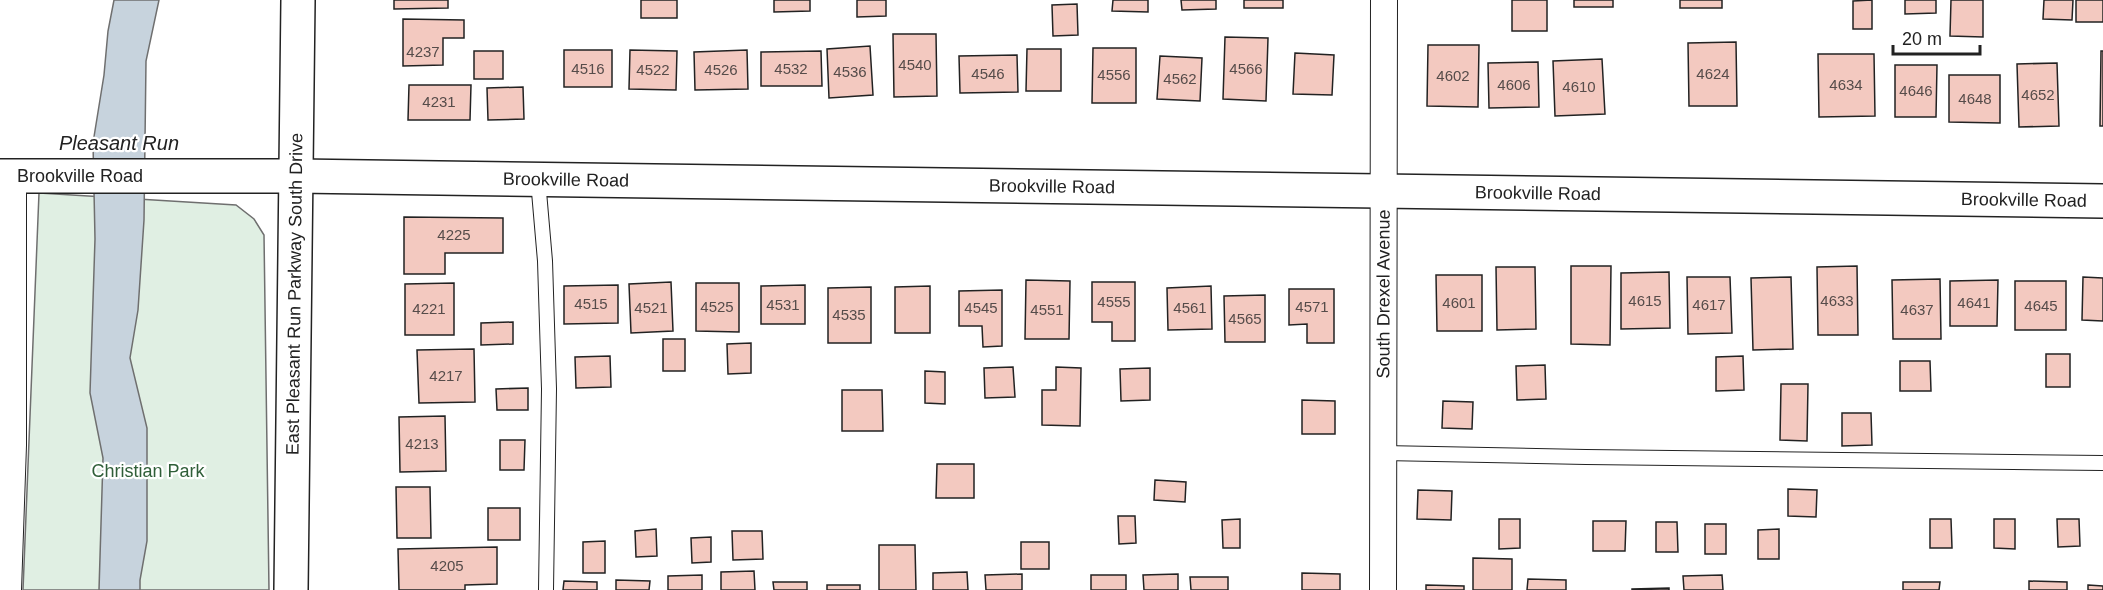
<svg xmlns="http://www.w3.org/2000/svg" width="2103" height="590" font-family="Helvetica,sans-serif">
	<rect width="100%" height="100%" fill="#fff"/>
	<polygon fill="#e0efe3" stroke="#6f6f6f" stroke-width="1.5" points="39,193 236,205 254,219 264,235 269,590 23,590"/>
	<polygon fill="#c7d3dd" stroke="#6f6f6f" stroke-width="1.5" points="114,0 159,0 146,61 144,220 138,310 130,358 147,428 147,541 140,580 140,590 99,590 103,458 90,393 95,239 93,143 104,75 108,31"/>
	<g fill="#f3c9c0" stroke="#222" stroke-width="1.5">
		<polygon points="394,0 448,0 448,8 394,9"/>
		<rect x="641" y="0" width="36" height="18"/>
		<polygon points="774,0 810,0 810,11 774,12"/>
		<polygon points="857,0 886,0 886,16 857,17"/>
		<polygon points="1113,0 1148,0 1148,12 1112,11"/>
		<polygon points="1181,0 1216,0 1216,9 1182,10"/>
		<rect x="1244" y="0" width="39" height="8"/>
		<rect x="1512" y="0" width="35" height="31"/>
		<rect x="1574" y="0" width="39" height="7"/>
		<rect x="1680" y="0" width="42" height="8"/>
		<polygon points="1872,0 1872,29 1853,29 1853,1"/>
		<polygon points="1905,0 1936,0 1936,13 1905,14"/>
		<polygon points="1951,0 1983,0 1983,37 1950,36"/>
		<polygon points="2044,0 2073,0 2072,20 2043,19"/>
		<rect x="2076" y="0" width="27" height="22"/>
		<polygon points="1077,4 1078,35 1053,36 1052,5"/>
		<polygon points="403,19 464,20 464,38 443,38 443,65 403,66"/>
		<polygon points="893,34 936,34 937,96 894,97"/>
		<polygon points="1225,37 1268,38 1266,101 1223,99"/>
		<polygon points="1736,42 1737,106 1689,106 1688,43"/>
		<polygon points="1428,45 1479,45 1478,107 1427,106"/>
		<polygon points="870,46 873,95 829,98 827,49"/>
		<polygon points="1093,48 1136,48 1136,103 1092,103"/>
		<polygon points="1027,49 1061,49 1061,91 1026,91"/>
		<rect x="564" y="50" width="48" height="37"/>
		<polygon points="630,50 677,51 676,90 629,89"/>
		<polygon points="747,50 748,89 695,90 694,52"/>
		<rect x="474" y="51" width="29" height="28"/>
		<polygon points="821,51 822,86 761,86 761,52"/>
		<polygon points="2101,51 2103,51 2103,126 2100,126"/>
		<polygon points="1295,53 1334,55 1332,95 1293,94"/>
		<polygon points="1818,54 1874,54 1875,116 1819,117"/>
		<polygon points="1017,55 1018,92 960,93 959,56"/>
		<polygon points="1160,56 1202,58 1200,101 1157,99"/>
		<polygon points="1602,59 1605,114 1555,116 1553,61"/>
		<polygon points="1538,62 1539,107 1489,108 1488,63"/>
		<polygon points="2057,63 2059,126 2019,127 2017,64"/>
		<polygon points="1895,65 1937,65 1936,117 1895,117"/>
		<polygon points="1949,75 2000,75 2000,123 1949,122"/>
		<polygon points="409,85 471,85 470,120 408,120"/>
		<polygon points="523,87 524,119 488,120 487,88"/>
		<polygon points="404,217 503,218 503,253 445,253 445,274 404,274"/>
		<polygon points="1571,266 1611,266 1610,345 1571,344"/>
		<polygon points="1857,266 1858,335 1818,335 1817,267"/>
		<polygon points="1496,267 1535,267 1536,329 1497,330"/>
		<polygon points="1669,272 1670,328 1621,329 1621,273"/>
		<polygon points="1436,275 1482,275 1482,331 1437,331"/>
		<polygon points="1687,277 1730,277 1732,333 1688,334"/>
		<polygon points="1791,277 1793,349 1753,350 1751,278"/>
		<polygon points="2083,277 2103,278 2103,321 2082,320"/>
		<polygon points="1940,279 1941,339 1893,339 1892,280"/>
		<polygon points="1026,280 1070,281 1069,339 1025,339"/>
		<polygon points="1998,280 1997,326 1950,326 1950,281"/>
		<rect x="2015" y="281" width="51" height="49"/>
		<polygon points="671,282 673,331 631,333 629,284"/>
		<polygon points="1092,282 1135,282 1135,341 1112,341 1112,322 1092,322"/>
		<polygon points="454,283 454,335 405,335 405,284"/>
		<polygon points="696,283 739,283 739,332 696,331"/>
		<polygon points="618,285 618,323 564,324 564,286"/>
		<polygon points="805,285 805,324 761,324 761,286"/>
		<polygon points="930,286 930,333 895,333 895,287"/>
		<polygon points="1211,286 1212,329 1168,330 1167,288"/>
		<polygon points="871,287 871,343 828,343 828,288"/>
		<polygon points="1289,289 1334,289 1334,343 1307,343 1307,324 1289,325"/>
		<polygon points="1002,290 1002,346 983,347 982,326 959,326 959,291"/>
		<polygon points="1265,295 1265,342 1225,342 1224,296"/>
		<polygon points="513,322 513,344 481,345 481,323"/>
		<rect x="663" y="339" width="22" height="32"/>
		<polygon points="751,343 751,373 728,374 727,344"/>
		<polygon points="474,349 475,402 419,403 417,350"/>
		<rect x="2046" y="354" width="24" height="33"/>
		<polygon points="610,356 611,387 576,388 575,357"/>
		<polygon points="1743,356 1744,390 1716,391 1716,357"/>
		<polygon points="1900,361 1930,361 1931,391 1900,391"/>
		<polygon points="1545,365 1546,399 1517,400 1516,366"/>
		<polygon points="1013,367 1015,397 985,398 984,368"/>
		<polygon points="1056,367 1081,368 1080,426 1042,425 1042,390 1056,390"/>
		<polygon points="1150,368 1150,400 1121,401 1120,369"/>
		<polygon points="925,371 945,372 945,404 925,403"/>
		<polygon points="1781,384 1808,384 1807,441 1780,440"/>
		<polygon points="528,388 528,410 497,410 496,389"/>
		<polygon points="842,390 882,390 883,431 842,431"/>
		<polygon points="1302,400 1335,401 1335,434 1302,434"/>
		<polygon points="1443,401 1473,402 1472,429 1442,428"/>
		<polygon points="1842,413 1871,413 1872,445 1842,446"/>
		<polygon points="445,416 446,471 400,472 399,417"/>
		<polygon points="500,440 525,440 524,470 500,470"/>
		<polygon points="937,464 974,464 974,498 936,498"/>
		<polygon points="1155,480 1186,482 1185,502 1154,500"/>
		<polygon points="396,487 430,487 431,538 397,538"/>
		<polygon points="1788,489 1817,490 1816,517 1788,516"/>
		<polygon points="1418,490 1452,491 1451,520 1417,519"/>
		<rect x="488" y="508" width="32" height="32"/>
		<polygon points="1118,516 1135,516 1136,543 1119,544"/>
		<polygon points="1240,519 1240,548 1223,548 1222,520"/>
		<polygon points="1499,519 1520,519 1520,548 1499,549"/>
		<polygon points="1930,519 1951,519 1952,548 1930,548"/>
		<polygon points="1994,519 2015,519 2015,549 1994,548"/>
		<polygon points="2057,519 2079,519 2080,546 2058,547"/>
		<polygon points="1593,521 1626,521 1625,551 1593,551"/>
		<polygon points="1656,522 1677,522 1678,552 1656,552"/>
		<rect x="1705" y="524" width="21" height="30"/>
		<polygon points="656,529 657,556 636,557 635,531"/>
		<polygon points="1779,529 1779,559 1758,559 1758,530"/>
		<polygon points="732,531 762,531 763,559 733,560"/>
		<polygon points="711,537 711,562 692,563 691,538"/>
		<polygon points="605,541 605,573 583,573 583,542"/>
		<rect x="1021" y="542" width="28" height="27"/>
		<polygon points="879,545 915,545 916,590 879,590"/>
		<polygon points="497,547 497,584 465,585 465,590 399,590 398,549"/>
		<polygon points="1473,558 1512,559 1512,590 1473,590"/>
		<polygon points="754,571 755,590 721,590 721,572"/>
		<polygon points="967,572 968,590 933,590 933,573"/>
		<polygon points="1302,573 1340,574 1340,590 1302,590"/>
		<polygon points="1022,574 1022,590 986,590 985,575"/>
		<polygon points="1178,574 1178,590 1144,590 1143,575"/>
		<polygon points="702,575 702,590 668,590 668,576"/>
		<rect x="1091" y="575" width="35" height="15"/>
		<polygon points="1722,575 1723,590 1684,590 1683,576"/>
		<polygon points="1190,577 1228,577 1228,590 1191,590"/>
		<polygon points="1528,579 1566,580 1566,590 1527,590"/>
		<polygon points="616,580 650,581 649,590 616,590"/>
		<polygon points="564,581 597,582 597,590 563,590"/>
		<polygon points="2029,581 2067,582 2067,590 2029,590"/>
		<polygon points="773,582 807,582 807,590 774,590"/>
		<polygon points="1903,582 1940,582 1939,590 1903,590"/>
		<rect x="827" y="585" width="33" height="5"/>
		<polygon points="1426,585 1464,586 1464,590 1426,590"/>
		<polygon points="2088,585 2103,586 2103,590 2088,590"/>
		<polygon points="1669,588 1669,590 1632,590 1632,589"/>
	</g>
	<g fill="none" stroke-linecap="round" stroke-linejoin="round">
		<g stroke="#222" stroke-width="16">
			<g id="service">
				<polyline points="538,180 545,261 549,389 546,590"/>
				<polyline points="1383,453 1586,457 2103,463"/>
			</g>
		</g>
		<g stroke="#222" stroke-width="28">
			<g id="minor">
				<polyline points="8,590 13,445 13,176"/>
				<path id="s1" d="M1383,590L1384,0"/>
			</g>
		</g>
		<g stroke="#222" stroke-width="36">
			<g id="tertiary">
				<path id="s2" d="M0,176H297L2103,201"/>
				<path id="s3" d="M291,590L298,0"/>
			</g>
		</g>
		<use href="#service" stroke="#fff" stroke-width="14"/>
		<use href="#minor" stroke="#fff" stroke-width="26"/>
		<use href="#tertiary" stroke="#fff" stroke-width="33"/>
	</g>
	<g text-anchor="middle" stroke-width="4.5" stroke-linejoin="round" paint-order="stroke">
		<g font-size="15" fill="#564c4a">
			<text x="423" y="57">4237</text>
			<text x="915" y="70">4540</text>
			<text x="588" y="74">4516</text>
			<text x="791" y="74">4532</text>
			<text x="1246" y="74">4566</text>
			<text x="653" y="75">4522</text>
			<text x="721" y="75">4526</text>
			<text x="850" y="77">4536</text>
			<text x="988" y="79">4546</text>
			<text x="1713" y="79">4624</text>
			<text x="1114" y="80">4556</text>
			<text x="1453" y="81">4602</text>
			<text x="1180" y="84">4562</text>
			<text x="1514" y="90">4606</text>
			<text x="1846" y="90">4634</text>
			<text x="1579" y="92">4610</text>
			<text x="1916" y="96">4646</text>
			<text x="2038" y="100">4652</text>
			<text x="1975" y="104">4648</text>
			<text x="439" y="107">4231</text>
			<text x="454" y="240">4225</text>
			<text x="1645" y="306">4615</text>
			<text x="1837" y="306">4633</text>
			<text x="1114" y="307">4555</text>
			<text x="1459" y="308">4601</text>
			<text x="1974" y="308">4641</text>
			<text x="591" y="309">4515</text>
			<text x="783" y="310">4531</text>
			<text x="1709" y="310">4617</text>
			<text x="2041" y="311">4645</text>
			<text x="717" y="312">4525</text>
			<text x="1312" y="312">4571</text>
			<text x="651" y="313">4521</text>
			<text x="981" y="313">4545</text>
			<text x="1190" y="313">4561</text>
			<text x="429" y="314">4221</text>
			<text x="1047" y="315">4551</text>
			<text x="1917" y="315">4637</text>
			<text x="849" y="320">4535</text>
			<text x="1245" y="324">4565</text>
			<text x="446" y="381">4217</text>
			<text x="422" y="449">4213</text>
			<text x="447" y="571">4205</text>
		</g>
		<g font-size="18" fill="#222" stroke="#fff">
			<text dy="6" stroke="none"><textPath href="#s2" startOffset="80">Brookville Road</textPath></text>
			<text dy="6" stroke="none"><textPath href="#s2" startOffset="566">Brookville Road</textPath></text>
			<text dy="6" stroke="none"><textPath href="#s2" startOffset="1052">Brookville Road</textPath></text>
			<text dy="6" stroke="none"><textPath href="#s2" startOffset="1538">Brookville Road</textPath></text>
			<text dy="6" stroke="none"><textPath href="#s2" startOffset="2024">Brookville Road</textPath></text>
			<text dy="6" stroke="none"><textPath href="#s3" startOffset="296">East Pleasant Run Parkway South Drive</textPath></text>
			<text dy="6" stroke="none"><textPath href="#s1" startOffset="296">South Drexel Avenue</textPath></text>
		</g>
		<g font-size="18" fill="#2f5e38" stroke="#fff">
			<text x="148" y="477">Christian Park</text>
		</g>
		<g font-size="20" font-style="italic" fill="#222" stroke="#fff">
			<text x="119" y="150">Pleasant Run</text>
		</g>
	</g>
	<path d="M1893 45v9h87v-9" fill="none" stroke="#222222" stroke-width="3"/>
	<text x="1902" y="45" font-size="18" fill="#222222" stroke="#ffffff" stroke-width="4.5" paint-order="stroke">20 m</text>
</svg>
